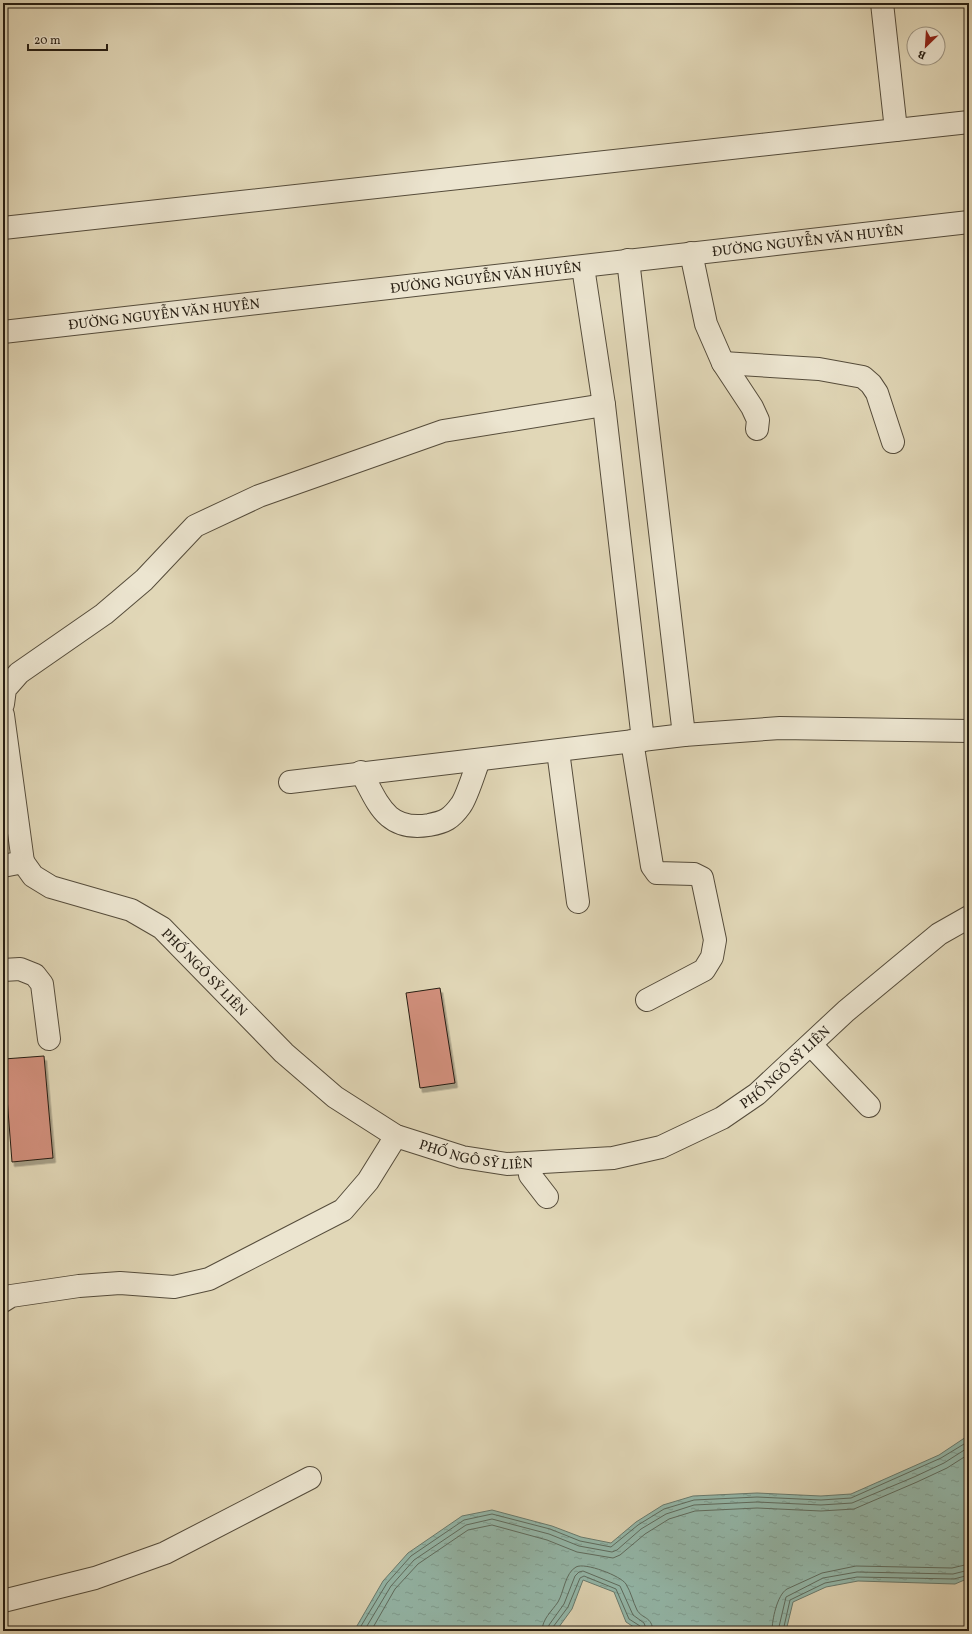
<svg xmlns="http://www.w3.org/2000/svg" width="972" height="1634" font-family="Vollkorn,serif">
	<defs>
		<pattern id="water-ripples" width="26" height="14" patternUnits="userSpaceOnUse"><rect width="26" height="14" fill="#94baad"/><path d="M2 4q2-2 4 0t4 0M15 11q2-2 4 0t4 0" fill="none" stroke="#7f9f94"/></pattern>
		<filter id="shadow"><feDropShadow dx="2.5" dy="4.5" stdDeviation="0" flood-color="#0004"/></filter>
	</defs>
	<rect width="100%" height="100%" fill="#e1d7b7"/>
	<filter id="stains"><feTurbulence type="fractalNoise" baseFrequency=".005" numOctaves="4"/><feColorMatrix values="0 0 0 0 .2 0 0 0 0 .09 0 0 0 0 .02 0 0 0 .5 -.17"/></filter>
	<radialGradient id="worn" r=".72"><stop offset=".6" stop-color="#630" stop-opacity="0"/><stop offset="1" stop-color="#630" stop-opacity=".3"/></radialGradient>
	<polygon fill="url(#water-ripples)" stroke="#687b6f" points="969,1435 969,1578 955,1584 858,1581 826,1587 793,1602 786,1631 640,1631 626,1622 614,1592 583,1580 572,1609 556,1631 354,1631 383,1581 408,1553 462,1516 492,1510 552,1526 581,1537 611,1543 636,1522 663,1505 693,1496 757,1493 821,1496 851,1494 939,1455"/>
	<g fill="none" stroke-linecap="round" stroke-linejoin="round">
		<g stroke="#5d6c60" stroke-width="1">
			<polyline points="358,1631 387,1583 411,1556 464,1520 492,1514 550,1529 580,1541 611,1547 638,1525 664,1509 694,1500 757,1497 821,1500 851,1498 941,1458 969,1441"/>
			<polyline points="364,1631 391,1586 414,1560 466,1525 492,1519 549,1534 579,1546 612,1552 617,1550 641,1529 666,1514 694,1505 757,1502 821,1505 852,1503 914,1477 944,1463 969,1447"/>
			<polyline points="371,1631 395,1589 418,1564 468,1530 492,1525 547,1540 577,1552 613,1558 620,1555 645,1534 669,1519 695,1511 757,1508 821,1511 854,1509 917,1482 947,1468 969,1454"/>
			<path d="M542,1631C542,1619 552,1611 558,1602C564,1592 565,1573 576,1567C585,1562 621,1576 626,1584C631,1592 633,1602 637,1610C642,1619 652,1616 653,1631"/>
			<polyline points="548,1631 549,1625 564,1604 575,1576 579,1572 583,1571 620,1586 633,1615 644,1623 647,1631"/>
			<polyline points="553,1631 553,1627 568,1607 580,1578 584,1576 616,1589 629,1619 640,1626 642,1631"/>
			<path d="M772,1631C772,1620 777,1595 787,1589L822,1573L856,1566L952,1568L969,1564"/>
			<polyline points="778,1631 786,1597 823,1578 857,1572 953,1574 969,1570"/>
			<polyline points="783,1631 790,1600 825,1583 857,1577 954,1579 969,1575"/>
		</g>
	</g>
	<g fill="#d2907d" stroke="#261d12" filter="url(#shadow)">
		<polygon points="440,988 455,1083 420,1088 406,993"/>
		<polygon points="44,1056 53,1158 12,1162 4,1059"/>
	</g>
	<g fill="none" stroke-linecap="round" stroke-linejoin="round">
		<g stroke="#554c3b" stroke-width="24">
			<g id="minor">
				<polyline points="882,3 896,130"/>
				<polyline points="3,228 969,122"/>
				<polyline points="691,253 706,324 723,363 752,407 758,420 757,429"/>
				<polyline points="628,260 684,735"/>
				<polyline points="583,267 604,405 643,740"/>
				<path id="s1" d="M3,332L969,222"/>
				<polyline points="723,363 819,369 863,377 871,384 877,393 893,442"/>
				<polyline points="3,704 5,689 19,673 104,614 144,580 195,526 259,496 443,431 604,405"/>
				<polyline points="3,715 23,862"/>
				<polyline points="632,741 652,866 657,873 694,874 702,878 715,940 712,957 704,970 647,1000"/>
				<polyline points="558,751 578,902"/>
				<path d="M361,772C378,803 386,832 429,825C445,822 451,819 461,805C467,797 475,770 479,760"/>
				<polyline points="290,782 684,735 780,728 969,731"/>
				<path id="s2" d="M3,866L23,862L33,876L51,887L131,910L162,928L284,1053L335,1097L396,1136L462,1157L507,1164L613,1158L661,1147L722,1118L757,1094L846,1011L939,934L969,917"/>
				<polyline points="3,970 20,969 35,975 42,984 49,1039"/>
				<polyline points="811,1045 869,1106"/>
				<polyline points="529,1163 530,1175 547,1197"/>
				<polyline points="3,1301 11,1296 79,1286 120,1283 174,1287 209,1279 343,1210 368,1181 396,1136"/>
				<polyline points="3,1601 95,1578 165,1553 310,1478"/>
			</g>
		</g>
		<use href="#minor" stroke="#ece5d0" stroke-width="22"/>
	</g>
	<g text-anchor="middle" stroke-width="4" stroke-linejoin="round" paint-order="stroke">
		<g font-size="14" fill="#261d12" stroke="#ece5d0">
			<text dy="5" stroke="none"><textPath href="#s1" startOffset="810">ĐƯỜNG NGUYỄN VĂN HUYÊN</textPath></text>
			<text dy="5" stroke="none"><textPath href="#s1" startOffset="486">ĐƯỜNG NGUYỄN VĂN HUYÊN</textPath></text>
			<text dy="5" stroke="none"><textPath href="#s1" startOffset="162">ĐƯỜNG NGUYỄN VĂN HUYÊN</textPath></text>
			<text dy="5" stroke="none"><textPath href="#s2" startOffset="239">PHỐ NGÔ SỸ LIÊN</textPath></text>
			<text dy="5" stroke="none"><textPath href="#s2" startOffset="911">PHỐ NGÔ SỸ LIÊN</textPath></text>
			<text dy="5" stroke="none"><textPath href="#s2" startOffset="575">PHỐ NGÔ SỸ LIÊN</textPath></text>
		</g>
	</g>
	<rect width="972" height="1634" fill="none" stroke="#e1d7b7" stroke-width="16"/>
	<rect x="4" y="4" width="964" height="1626" fill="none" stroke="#261d12" stroke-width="2"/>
	<rect x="8" y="8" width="956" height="1618" fill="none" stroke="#261d12"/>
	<g transform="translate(926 46) rotate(205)"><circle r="19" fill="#ece5d0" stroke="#9d9584"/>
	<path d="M0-3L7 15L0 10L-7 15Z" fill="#8f2418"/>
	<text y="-6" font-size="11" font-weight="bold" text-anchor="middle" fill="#261d12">B</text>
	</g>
	<path d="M28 44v6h79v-6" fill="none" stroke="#261d12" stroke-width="2"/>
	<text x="34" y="44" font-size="12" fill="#261d12" stroke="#ece5d0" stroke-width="3" paint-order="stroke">20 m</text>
	<rect width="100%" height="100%" filter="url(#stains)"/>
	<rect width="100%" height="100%" fill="url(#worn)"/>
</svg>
